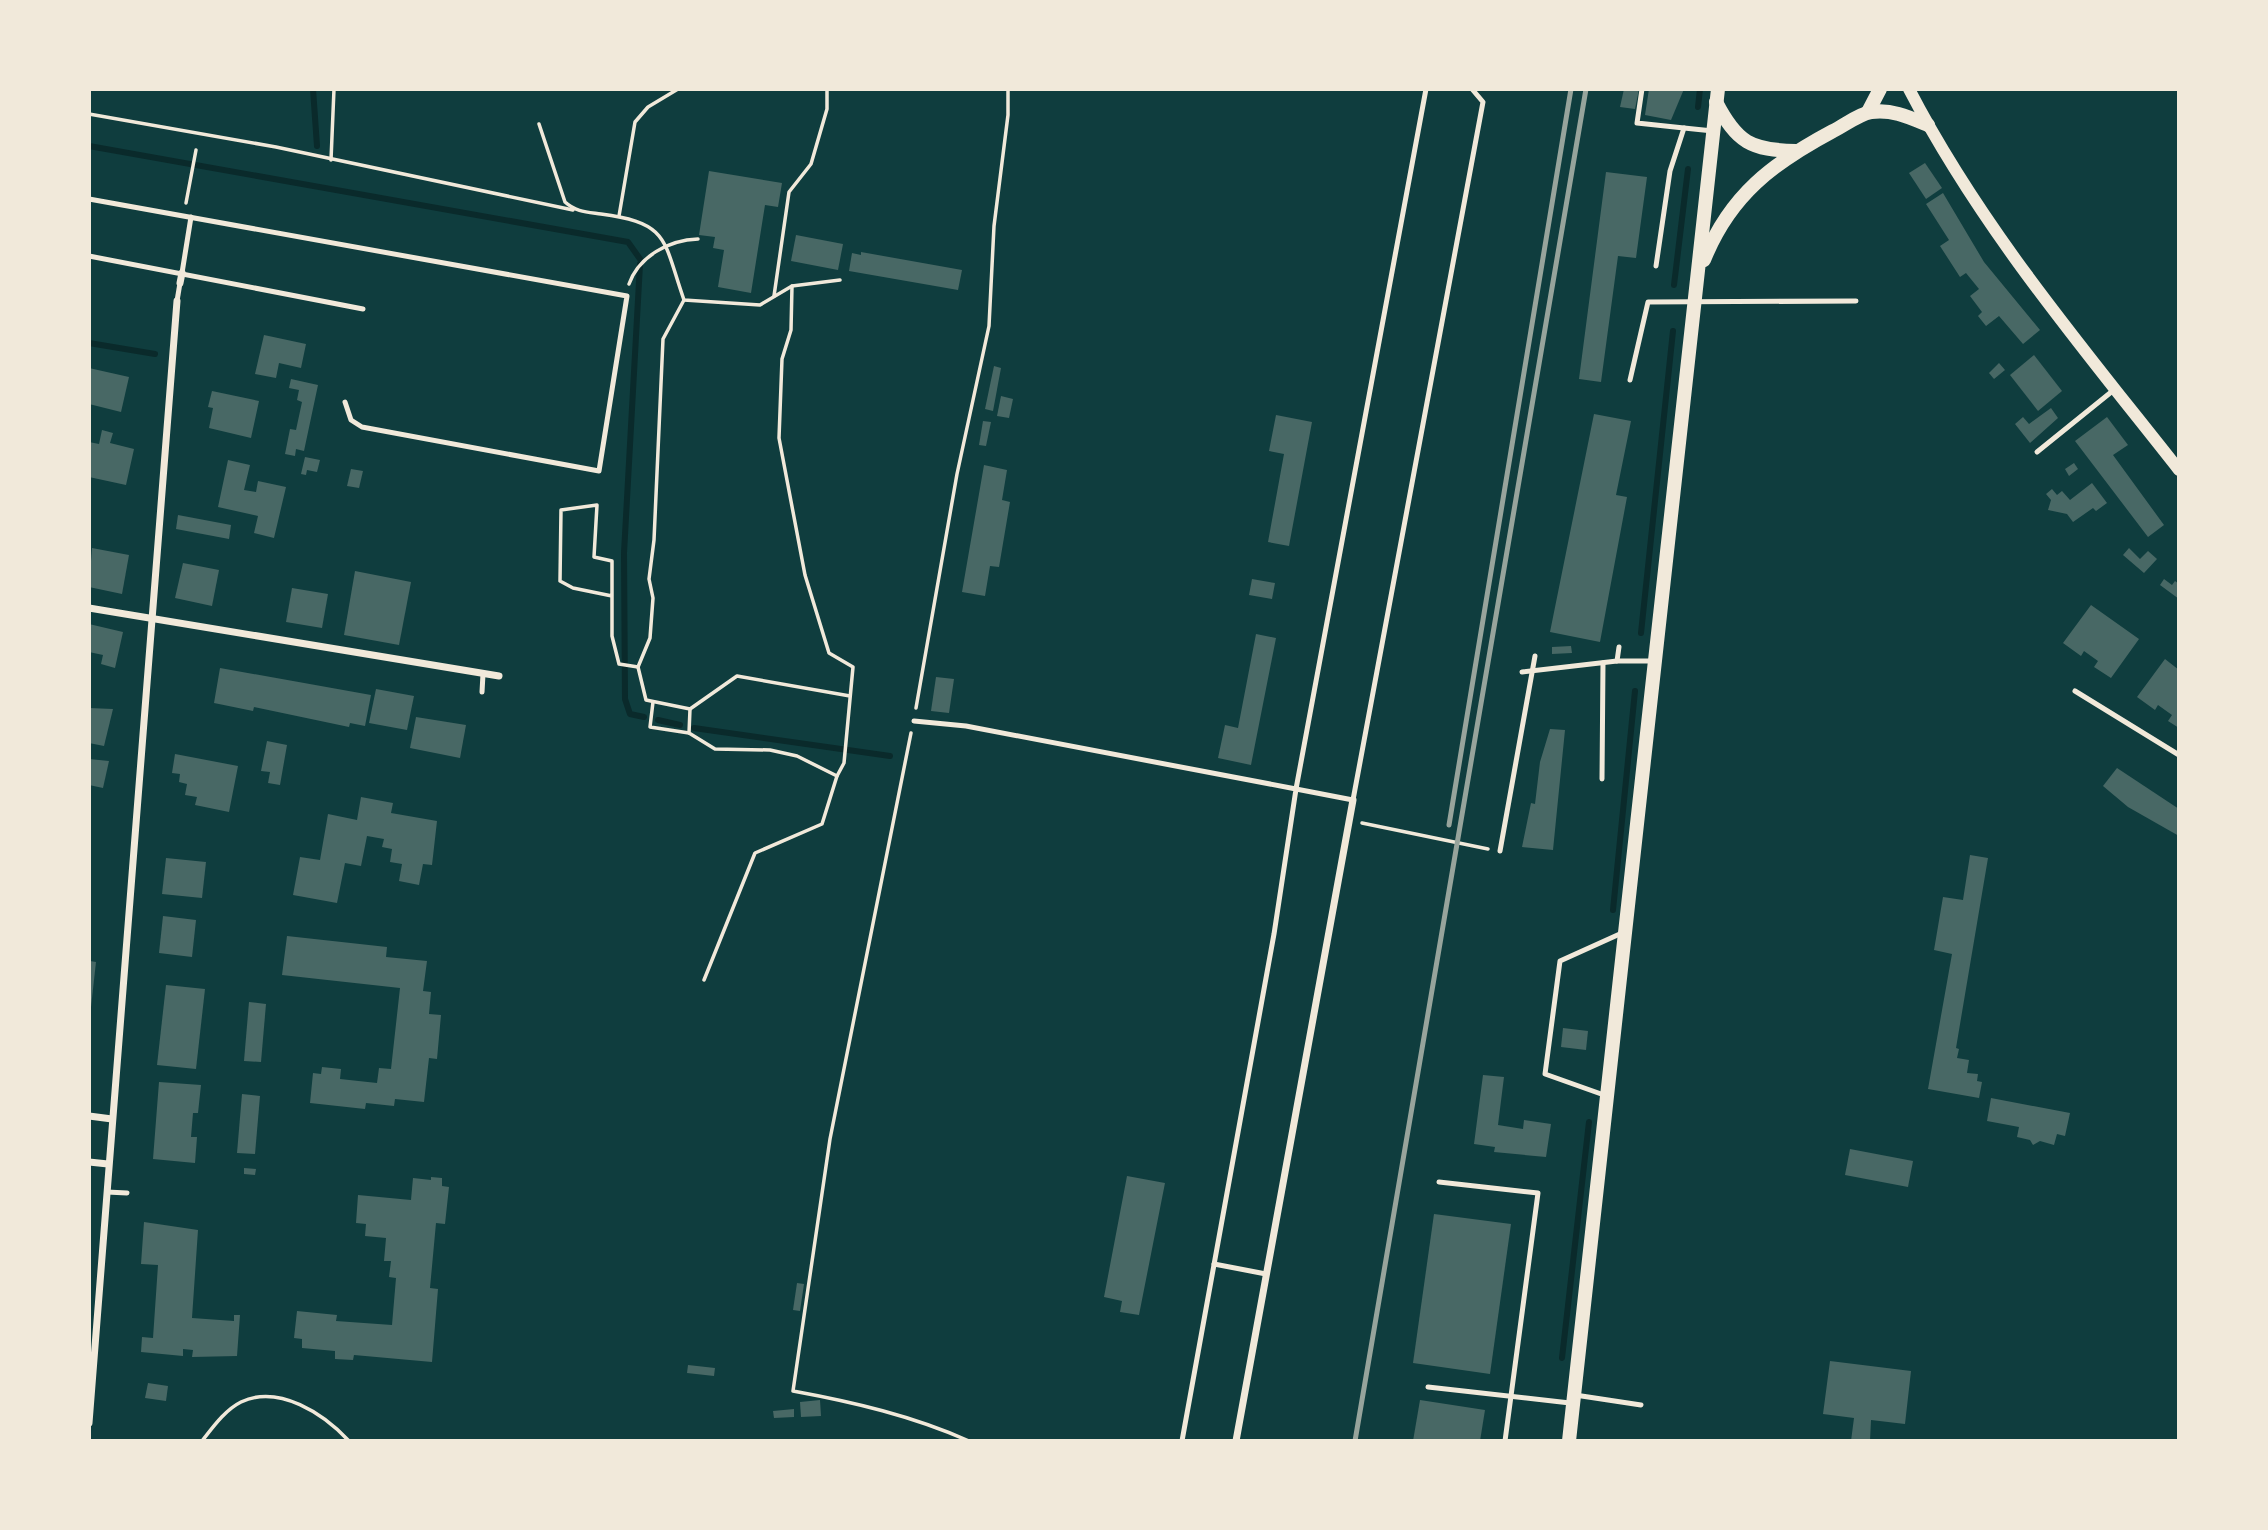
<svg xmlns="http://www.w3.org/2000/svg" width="2268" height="1530" font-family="'Fira Sans',sans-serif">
	<rect width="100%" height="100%" fill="#0f3d3e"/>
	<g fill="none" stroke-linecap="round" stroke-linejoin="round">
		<g stroke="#0a2a2b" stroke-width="6">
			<polyline points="313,89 317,146"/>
			<polyline points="1698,107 1700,89"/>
			<polyline points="89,146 628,242 640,259"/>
			<polyline points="640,264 624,553 625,699 630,714 644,717"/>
			<polyline points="1674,285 1688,169"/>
			<polyline points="89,343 155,354"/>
			<polyline points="1641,633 1673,331"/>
			<polyline points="658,720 680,725"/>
			<polyline points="694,728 890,756"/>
			<polyline points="1613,910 1635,691"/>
			<polyline points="1562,1358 1589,1122"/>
		</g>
	</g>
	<g fill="#486865">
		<polygon points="1624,89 1639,89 1635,109 1620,107"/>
		<polygon points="1649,89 1684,89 1671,120 1645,115"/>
		<polygon points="1925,163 1942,188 1926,199 1909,173"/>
		<polygon points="709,171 782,183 778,207 765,205 751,293 718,287 724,250 713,248 715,237 699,235"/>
		<polygon points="1606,172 1647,177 1636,258 1618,256 1601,382 1579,379"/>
		<polygon points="1943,193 1984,262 2040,330 2023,344 1999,316 1986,326 1978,316 1982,312 1970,296 1979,289 1966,273 1960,277 1940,246 1949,240 1926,204"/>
		<polygon points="796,235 843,244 838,270 791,261"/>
		<polygon points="861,252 962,270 958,290 849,271 852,253 861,255"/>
		<polygon points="264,335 306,344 301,368 279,363 276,378 255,374"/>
		<polygon points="2034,355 2062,391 2038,411 2010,375"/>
		<polygon points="1999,363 2005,370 1994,379 1989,373"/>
		<polygon points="994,366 1001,368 993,411 985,409"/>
		<polygon points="89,368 129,377 121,412 89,404"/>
		<polygon points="291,379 318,385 304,451 296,449 295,456 285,454 290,429 296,430 302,402 297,400 299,390 289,388"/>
		<polygon points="212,391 259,401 251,438 209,428 213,408 208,407"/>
		<polygon points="1001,396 1013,399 1009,418 997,416"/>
		<polygon points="2051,408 2058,418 2030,443 2015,424 2023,417 2029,424"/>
		<polygon points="1594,414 1631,421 1616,495 1627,497 1600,642 1550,632"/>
		<polygon points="1276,415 1312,422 1289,546 1268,542 1284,454 1269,451"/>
		<polygon points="2107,417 2128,445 2113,455 2164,525 2148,537 2075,441"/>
		<polygon points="983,421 991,422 986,446 979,445"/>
		<polygon points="102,430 113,433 110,443 134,449 126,485 89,477 89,442 99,444"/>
		<polygon points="305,457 320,460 317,472 307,470 306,475 301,474"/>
		<polygon points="228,460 250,465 244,490 256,492 258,481 286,487 274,538 254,533 258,516 218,507"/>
		<polygon points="2074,463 2078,469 2069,476 2065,469"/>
		<polygon points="984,465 1007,470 1002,500 1010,502 999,567 990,566 985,596 962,592"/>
		<polygon points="351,469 363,471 359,488 347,486"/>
		<polygon points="2092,483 2107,503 2096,511 2093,508 2073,522 2067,514 2048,510 2051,500 2046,494 2052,489 2057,495 2062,491 2070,500"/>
		<polygon points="178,515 231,525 229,539 176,529"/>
		<polygon points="92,548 129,555 122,594 89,587"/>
		<polygon points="2129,548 2140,559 2148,551 2157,559 2144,573 2123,555"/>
		<polygon points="183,563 219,570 212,606 175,598"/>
		<polygon points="355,571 411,582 399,645 344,635"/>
		<polygon points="1252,579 1275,583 1272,599 1249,595"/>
		<polygon points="2164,579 2172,585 2175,581 2179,584 2179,599 2160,585"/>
		<polygon points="292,588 328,594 322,628 286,622"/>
		<polygon points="2091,605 2139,639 2111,678 2094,667 2098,661 2084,651 2081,656 2063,643"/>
		<polygon points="89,624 123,632 115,668 101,664 103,655 89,652"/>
		<polygon points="1256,634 1276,638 1251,765 1218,758 1225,725 1238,728"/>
		<polygon points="1571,646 1572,653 1552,654 1552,647"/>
		<polygon points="2165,659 2179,670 2179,728 2168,721 2172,715 2158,705 2155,710 2137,697"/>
		<polygon points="220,668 371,695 365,726 350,723 349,727 254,707 253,711 214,703"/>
		<polygon points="936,677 954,679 949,713 931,711"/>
		<polygon points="376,689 414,696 407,730 369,723"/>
		<polygon points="89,708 113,709 104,746 89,743"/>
		<polygon points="416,717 466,725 460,758 410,748"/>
		<polygon points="1550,729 1565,730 1553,850 1522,847 1531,803 1535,804 1540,762"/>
		<polygon points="267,741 287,745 280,785 268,783 270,772 261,771"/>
		<polygon points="175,754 238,766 229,812 195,805 197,797 185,795 187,784 179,782 180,774 172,773"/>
		<polygon points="89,759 109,761 103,788 89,785"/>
		<polygon points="2117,768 2179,809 2179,836 2128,807 2103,786"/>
		<polygon points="361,797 393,803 391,813 437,821 432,865 423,864 419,885 399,881 402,864 390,862 392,849 382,847 384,839 367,836 361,866 345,863 337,903 293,895 300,857 320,860 328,814 357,820"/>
		<polygon points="1970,855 1988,858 1956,1048 1959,1049 1957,1058 1969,1060 1967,1073 1978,1074 1977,1081 1982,1082 1979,1098 1928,1089 1952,954 1934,950 1943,897 1963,900"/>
		<polygon points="166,858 206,862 202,898 162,894"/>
		<polygon points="163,916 196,920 192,957 159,953"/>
		<polygon points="287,936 387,947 386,957 427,961 423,991 431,992 429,1014 441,1015 437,1059 429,1058 424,1102 395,1099 394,1106 366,1103 365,1109 310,1103 313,1073 321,1074 322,1067 341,1069 340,1079 377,1083 379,1068 391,1069 400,988 282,975"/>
		<polygon points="90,961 96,962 91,1007 89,1007"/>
		<polygon points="166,985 205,989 196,1069 157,1065"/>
		<polygon points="249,1002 266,1004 261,1062 244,1061"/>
		<polygon points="1563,1028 1588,1031 1586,1050 1561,1047"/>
		<polygon points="1483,1075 1504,1077 1498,1125 1523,1129 1524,1120 1551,1124 1546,1157 1494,1152 1495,1147 1474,1144"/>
		<polygon points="159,1082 201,1085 198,1113 193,1113 191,1137 197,1137 195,1163 153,1159"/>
		<polygon points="242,1094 260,1096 255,1154 237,1153"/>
		<polygon points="1991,1098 2070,1113 2065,1136 2057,1134 2054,1145 2040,1141 2033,1145 2030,1140 2017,1137 2019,1127 1987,1121"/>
		<polygon points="1850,1149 1913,1161 1908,1187 1845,1175"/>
		<polygon points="244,1168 256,1169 255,1175 244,1174"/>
		<polygon points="1127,1176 1165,1183 1139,1315 1120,1312 1122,1301 1104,1297"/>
		<polygon points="431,1177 442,1178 442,1186 449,1187 445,1224 436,1223 430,1288 438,1289 432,1362 354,1355 353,1360 335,1359 335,1351 302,1348 302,1339 294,1338 297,1311 337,1315 336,1321 392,1325 396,1278 389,1277 391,1261 384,1261 386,1238 365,1236 366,1224 356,1223 358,1195 411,1200 413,1178 431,1180"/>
		<polygon points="1434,1214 1511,1224 1490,1374 1413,1363"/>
		<polygon points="144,1222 198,1230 192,1318 234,1321 234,1315 240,1315 237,1356 192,1357 193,1350 183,1349 183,1356 141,1352 142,1337 153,1338 158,1265 141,1264"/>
		<polygon points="797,1283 804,1284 800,1311 793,1310"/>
		<polygon points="1830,1361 1911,1371 1905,1424 1871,1420 1870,1441 1851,1441 1854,1418 1823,1414"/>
		<polygon points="688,1365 715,1368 714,1376 687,1373"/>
		<polygon points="148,1383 168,1386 166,1401 145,1398"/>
		<polygon points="820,1400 821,1416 801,1417 800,1402"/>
		<polygon points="1420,1400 1485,1410 1480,1441 1413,1441"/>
		<polygon points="794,1409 794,1417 774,1418 773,1411"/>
	</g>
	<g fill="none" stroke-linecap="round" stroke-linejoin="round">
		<g stroke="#f1e9da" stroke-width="3.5">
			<polyline points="89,114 276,147 573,210"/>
			<path d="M539,124L565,202C576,212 587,212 601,214C670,223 663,240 684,300L760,305L792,286L840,280"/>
			<polyline points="331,160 334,89"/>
			<polyline points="186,203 196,150"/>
			<polyline points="619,216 635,122 648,107 678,89"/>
			<path d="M629,284C639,256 669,240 698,239"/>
			<polyline points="774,296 789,192 811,164 827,109 827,89"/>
			<polyline points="612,596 573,588 560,581 561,510 597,505 594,557 612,561 612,636 619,664 638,667 650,638 653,598 649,579 654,540 663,339 684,300"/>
			<polyline points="638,667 646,700 690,709 737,676 850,696"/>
			<polyline points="653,702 650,727 689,733"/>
			<polyline points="916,708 957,474 989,326 994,226 1008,115 1008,89"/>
			<polyline points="690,709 689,733 715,749 770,750 797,756 837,776"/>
			<path d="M911,733L830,1139L793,1391C853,1402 913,1416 969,1441"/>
			<polyline points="1362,823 1488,849"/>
			<polyline points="704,980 755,853 822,824 837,776 844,763 853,667 829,653 805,575 779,438 782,359 791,330 792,286"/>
			<path d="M202,1441C213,1427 225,1410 241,1402C279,1384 324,1414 349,1441"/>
		</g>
		<g stroke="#f1e9da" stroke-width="5">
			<polyline points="1426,89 1296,789 1353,800 1483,102 1472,89"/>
			<polyline points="1642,89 1637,123 1684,128"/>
			<polyline points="89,199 627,296 599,471 362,427 351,420 345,402"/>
			<polyline points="89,256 363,309"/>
			<polyline points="1656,266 1670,171 1684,128 1713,131"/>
			<polyline points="182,273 191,217"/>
			<polyline points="177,301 180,283"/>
			<polyline points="1630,380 1648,302 1856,301"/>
			<polyline points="2037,452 2115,389"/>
			<polyline points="1617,661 1619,647"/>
			<polyline points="1522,672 1617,661 1652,661"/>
			<polyline points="2075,691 2179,755"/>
			<polyline points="482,692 483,674"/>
			<polyline points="914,721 966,726 1296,789 1274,934 1182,1441"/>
			<polyline points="1602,779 1603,663"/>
			<polyline points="1500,851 1535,656"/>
			<polyline points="1604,1095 1545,1074 1560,961 1622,933"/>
			<polyline points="1439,1182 1538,1193 1505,1441"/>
			<polyline points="107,1192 127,1193"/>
			<polyline points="1214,1264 1266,1274"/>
			<polyline points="1428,1387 1570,1403"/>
			<polyline points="1575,1395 1641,1405"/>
		</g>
		<g stroke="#f1e9da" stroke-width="7">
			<polyline points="180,283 182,273"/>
			<polyline points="89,608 499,676"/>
			<polyline points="89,1116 112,1119"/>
			<polyline points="89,1162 108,1164"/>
			<polyline points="89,1423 177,301"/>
			<polyline points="1236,1441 1353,800"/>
		</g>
		<path stroke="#f1e9da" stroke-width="12" d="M1909,89C1981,228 2083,348 2179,470"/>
		<g stroke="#f1e9da" stroke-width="14">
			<path d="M1716,102C1737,143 1751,150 1796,151"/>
			<polyline points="1868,112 1880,89"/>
			<path d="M1704,260C1730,195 1773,163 1833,131C1845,125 1859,114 1871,112C1892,109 1909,117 1928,125"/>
			<polyline points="1569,1441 1718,89"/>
		</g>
		<g stroke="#97a49c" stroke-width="5">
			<polyline points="1449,825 1571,89"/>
			<polyline points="1355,1441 1586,89"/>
		</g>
	</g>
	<rect width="2268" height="1530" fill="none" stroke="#f1e9da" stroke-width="182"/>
</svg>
